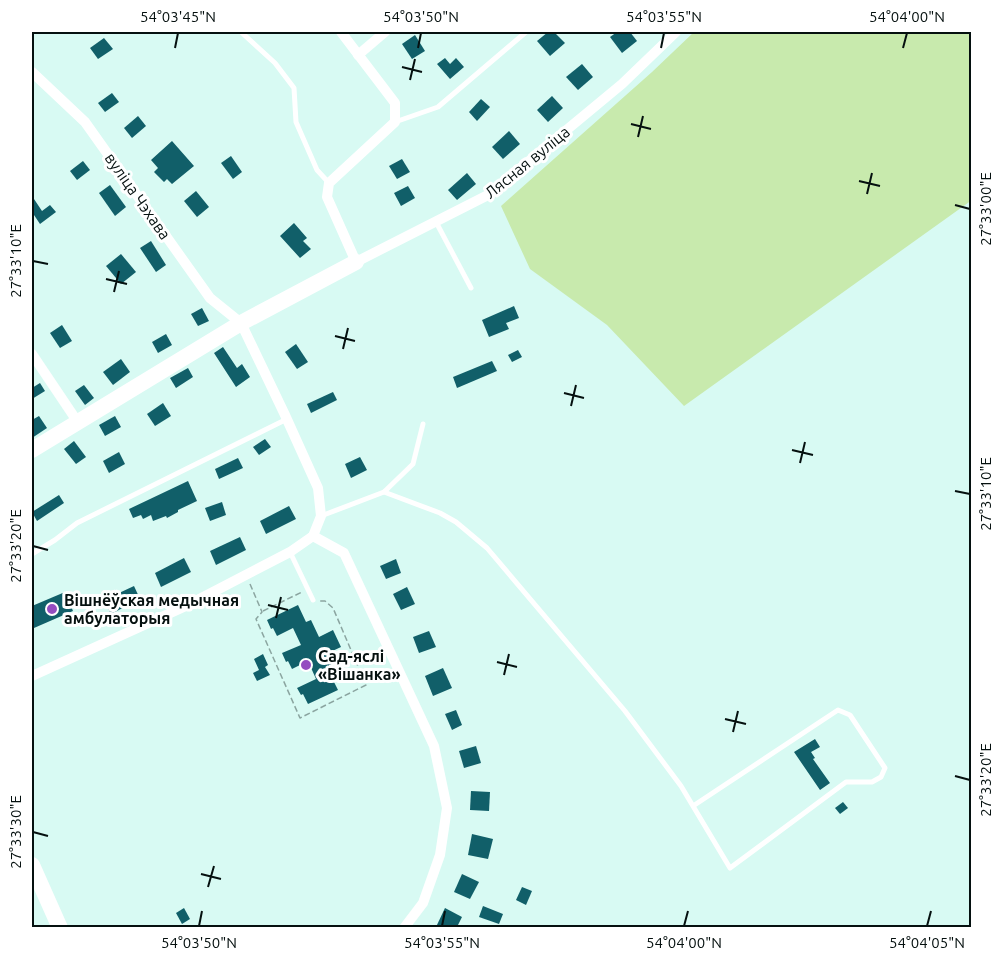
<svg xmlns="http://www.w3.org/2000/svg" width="1003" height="959" font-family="Ubuntu,sans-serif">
	<rect width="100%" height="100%" fill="#d8faf3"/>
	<polygon fill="#c8eaad" points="694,32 971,32 972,200 684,406 607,325 530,269 501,206 652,72"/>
	<g fill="#115f69">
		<polygon points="548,32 554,32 565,43 550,56 537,41"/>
		<polygon points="617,32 630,32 637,41 622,53 610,37"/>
		<polygon points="415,35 425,51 412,59 402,44"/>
		<polygon points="104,38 113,49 98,59 90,48"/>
		<polygon points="445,58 450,64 456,58 464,67 450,79 437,64"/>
		<polygon points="582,64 593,77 578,90 566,77"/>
		<polygon points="112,93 119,102 105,112 98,103"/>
		<polygon points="552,96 563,108 548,122 537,110"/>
		<polygon points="481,99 490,107 477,121 469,112"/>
		<polygon points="138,116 146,126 132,138 124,128"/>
		<polygon points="509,131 520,144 503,159 492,147"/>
		<polygon points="172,141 194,166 172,184 167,179 164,182 154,172 158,168 151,160"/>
		<polygon points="231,156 242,172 233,179 221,163"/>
		<polygon points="402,159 410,172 397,179 389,166"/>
		<polygon points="83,161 90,170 77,180 70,171"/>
		<polygon points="467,173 476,184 457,200 448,190"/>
		<polygon points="110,185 126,207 115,216 99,193"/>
		<polygon points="408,186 415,198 401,206 394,193"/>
		<polygon points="196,191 209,207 197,217 184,201"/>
		<polygon points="32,196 42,211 50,205 56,212 40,224 32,212"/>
		<polygon points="294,223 307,238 303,241 311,249 300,258 280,236"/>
		<polygon points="151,241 166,265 156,272 140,248"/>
		<polygon points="121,254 136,272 121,284 106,266"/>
		<polygon points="514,306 519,318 506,323 509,329 489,337 482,320"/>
		<polygon points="202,308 209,321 198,326 191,314"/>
		<polygon points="62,325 72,341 60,348 50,333"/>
		<polygon points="166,334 172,345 158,353 152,342"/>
		<polygon points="296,344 308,362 297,369 285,352"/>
		<polygon points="223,347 237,368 242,364 250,377 236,387 214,353"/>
		<polygon points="518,350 522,357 512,362 508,355"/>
		<polygon points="121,359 130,372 113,385 103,372"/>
		<polygon points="492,361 497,371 457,388 453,377"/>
		<polygon points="188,368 193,377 176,388 170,378"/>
		<polygon points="40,383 45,391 32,399 32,388"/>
		<polygon points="84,385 94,398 85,405 75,391"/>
		<polygon points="333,392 337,400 311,413 307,404"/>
		<polygon points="163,403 171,416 155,426 147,414"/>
		<polygon points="39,416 47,428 32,438 32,420"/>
		<polygon points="115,416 121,427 105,436 99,425"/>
		<polygon points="265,439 271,447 259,455 253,447"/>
		<polygon points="74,441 86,457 76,464 64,449"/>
		<polygon points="119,452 125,464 109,473 103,461"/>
		<polygon points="360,457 367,470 351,478 345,464"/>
		<polygon points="238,458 243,468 219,479 215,469"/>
		<polygon points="188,481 197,501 178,510 178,512 167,518 166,516 153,521 151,515 143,519 141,515 133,518 129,509"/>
		<polygon points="59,495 64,503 37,521 32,512"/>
		<polygon points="222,502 226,515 210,521 205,508"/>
		<polygon points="289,506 296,519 266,534 260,521"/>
		<polygon points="240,537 246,550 216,565 210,551"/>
		<polygon points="184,558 191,572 161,587 155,573"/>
		<polygon points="396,559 401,573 386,579 380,566"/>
		<polygon points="134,586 140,599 111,614 104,600"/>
		<polygon points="407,587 415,604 401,610 393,594"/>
		<polygon points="65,592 73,611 34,628 32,621 32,606"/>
		<polygon points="298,605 306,622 311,620 319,637 333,630 341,647 326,654 334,670 329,672 338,690 308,704 303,694 301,695 297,688 316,679 308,661 292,669 288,661 286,662 282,653 301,645 293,628 277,636 273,628 271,629 267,620"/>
		<polygon points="429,631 436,647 419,653 413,637"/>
		<polygon points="263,654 268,665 265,667 270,675 257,681 253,673 259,670 254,659"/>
		<polygon points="443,668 452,688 433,696 425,676"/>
		<polygon points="456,710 462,725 452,730 445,714"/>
		<polygon points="815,739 820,747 811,752 815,758 813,759 830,783 820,790 794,752"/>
		<polygon points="476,746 481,763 464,768 459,751"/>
		<polygon points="471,791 490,792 489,811 470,810"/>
		<polygon points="843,802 848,808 840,814 835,808"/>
		<polygon points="472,834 493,839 488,859 468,855"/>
		<polygon points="462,874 479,882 470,899 454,892"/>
		<polygon points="522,887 532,891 526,905 516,900"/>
		<polygon points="483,906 503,914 499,924 479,917"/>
		<polygon points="184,908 190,919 182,924 176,913"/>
		<polygon points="445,908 462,917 457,927 436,927"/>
	</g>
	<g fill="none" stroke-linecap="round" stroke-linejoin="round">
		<g stroke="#8ba5a0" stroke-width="1.5" stroke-dasharray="6 3" stroke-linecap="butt">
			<polyline points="250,584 262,612 256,619 300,718 366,685 333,608 325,601 320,601"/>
			<polyline points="263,611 302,592"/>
		</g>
		<g stroke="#fff" stroke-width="5">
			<polyline points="241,32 275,63 294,88 296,122 317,170 329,183"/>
			<polyline points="395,122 438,107 526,32"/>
			<polyline points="436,222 471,288"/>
			<polyline points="384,492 440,513 456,522 487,548 625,711 681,786 730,868 846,782 872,782 881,777 885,768 850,715 838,710 693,806"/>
			<polyline points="321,516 384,492 413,464 423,424"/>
			<polyline points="290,552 313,600"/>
			<polyline points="32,554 55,540 77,523 287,419"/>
		</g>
		<g stroke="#fff" stroke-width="10">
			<polyline points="341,32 395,103 395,122 329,183 327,197 356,262 488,195 622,84 676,32"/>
			<polyline points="358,55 385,32"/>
			<polyline points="32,72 85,122 210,298 241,323 285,415 318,488 321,516 313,536"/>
			<polyline points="32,354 77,421"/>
			<polyline points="313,536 344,553 434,746 447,808 440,855 423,903 404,928"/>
			<polyline points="32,676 188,605 290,552 313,536"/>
		</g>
		<g stroke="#fff" stroke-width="16">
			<polyline points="32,450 241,323 356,262"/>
			<polyline points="32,865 60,928"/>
		</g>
	</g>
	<path fill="none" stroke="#05100f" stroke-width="2" d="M175,48L178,33M418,48L421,33M661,48L664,33M903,48L907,33M402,67L422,72M410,80L415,59M631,124L651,129M638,137L643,116M859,181L880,186M867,194L872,173M955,205L970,209M33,261L48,264M106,279L127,284M114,292L119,271M335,336L355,341M343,349L348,328M564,393L584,398M571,406L576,385M792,450L813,455M800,463L805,442M955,491L970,494M33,546L48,550M268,605L288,610M276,618L281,597M497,662L517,667M504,675L509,654M725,719L746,724M733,732L738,711M955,776L970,780M33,832L48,836M201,874L221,879M208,887L214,866M199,926L202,911M442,926L445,911M684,926L688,911M927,926L931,911"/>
	<g fill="#944dc0" stroke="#fff" stroke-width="2">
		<circle cx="52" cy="609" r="6"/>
		<circle cx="306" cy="665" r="6"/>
	</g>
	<g text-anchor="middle" stroke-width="6" stroke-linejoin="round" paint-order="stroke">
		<g font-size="16" fill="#05100f" stroke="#fff">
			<text transform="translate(527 162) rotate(-39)" y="6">Лясная вуліца</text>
			<text transform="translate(138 196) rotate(55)" y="6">вуліца Чэхава</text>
		</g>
		<g font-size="16" font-weight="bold" fill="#05100f" stroke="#fff" text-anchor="start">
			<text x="64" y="606">Вішнёўская медычная<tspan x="64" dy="18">амбулаторыя</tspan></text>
			<text x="318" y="662">Сад-яслі<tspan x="318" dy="18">«Вішанка»</tspan></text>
		</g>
	</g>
	<rect width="1003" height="959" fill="none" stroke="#ffffff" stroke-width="66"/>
	<rect x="33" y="33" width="937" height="893" fill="none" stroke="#05100f" stroke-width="2"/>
	<g font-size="15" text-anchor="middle" fill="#05100f">
		<text x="178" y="22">54°03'45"N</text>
		<text x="421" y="22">54°03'50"N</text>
		<text x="664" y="22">54°03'55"N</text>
		<text x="907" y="22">54°04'00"N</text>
		<text transform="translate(986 209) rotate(-90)" y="5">27°33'00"E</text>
		<text transform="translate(16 261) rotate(-90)" y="5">27°33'10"E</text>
		<text transform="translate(986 494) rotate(-90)" y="5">27°33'10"E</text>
		<text transform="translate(16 546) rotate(-90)" y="5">27°33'20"E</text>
		<text transform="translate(986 780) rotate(-90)" y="5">27°33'20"E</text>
		<text transform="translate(16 832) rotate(-90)" y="5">27°33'30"E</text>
		<text x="199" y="948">54°03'50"N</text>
		<text x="442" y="948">54°03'55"N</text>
		<text x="684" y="948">54°04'00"N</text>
		<text x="927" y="948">54°04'05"N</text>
	</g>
</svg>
